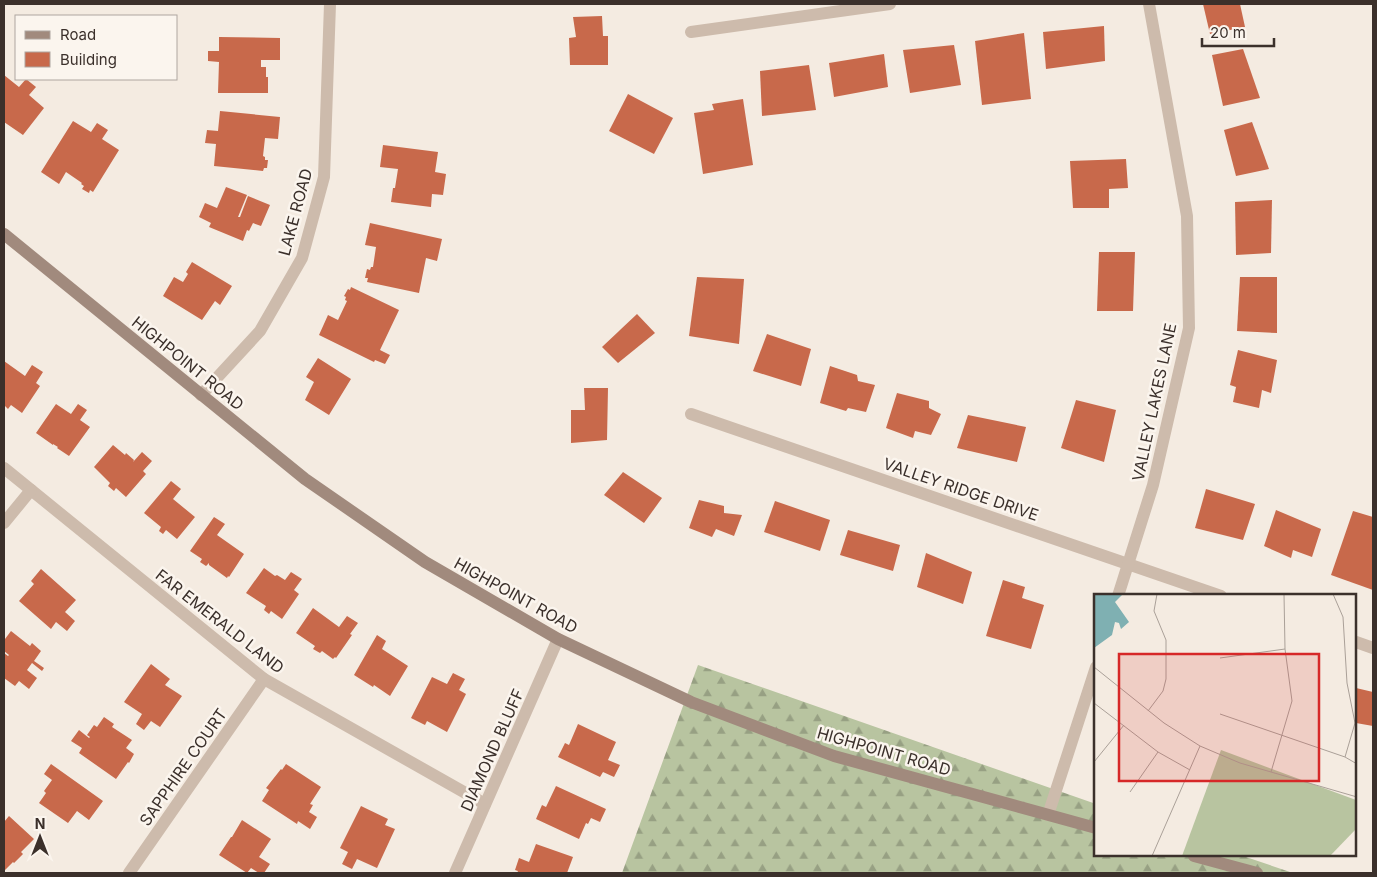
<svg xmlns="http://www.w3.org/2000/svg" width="1377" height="877" font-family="Inter,sans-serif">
	<defs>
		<pattern id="forest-firs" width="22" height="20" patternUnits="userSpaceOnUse" patternTransform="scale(1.25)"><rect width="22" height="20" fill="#b8c4a0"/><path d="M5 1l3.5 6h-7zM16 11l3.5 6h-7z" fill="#97a083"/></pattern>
	</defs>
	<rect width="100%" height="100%" fill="#f4ebe1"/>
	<polygon fill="url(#forest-firs)" points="698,665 1096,804 1096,856 1243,856 1293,873 622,873"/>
	<g fill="#c8694b">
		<polygon points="1203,4 1240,4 1245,27 1210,34"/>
		<polygon points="602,16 603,36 608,36 608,65 570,65 569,38 576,37 573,17"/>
		<polygon points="1104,26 1105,61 1046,69 1043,32"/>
		<polygon points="1024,33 1031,99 982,105 975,41"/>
		<polygon points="219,37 280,38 280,60 261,60 261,67 266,67 266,77 268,77 268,93 218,93 219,62 208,61 208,51 219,51"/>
		<polygon points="954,45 961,85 910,93 903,50"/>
		<polygon points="1243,49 1260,98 1223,106 1212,55"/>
		<polygon points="884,54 888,87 834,97 829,63"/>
		<polygon points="809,65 816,110 762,116 760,71"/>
		<polygon points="4,75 19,87 26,79 36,87 29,95 44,108 23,135 4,122"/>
		<polygon points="628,94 673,118 654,154 609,131"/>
		<polygon points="743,99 753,165 703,174 694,113 714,110 712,104"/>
		<polygon points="220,111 280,117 278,139 265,138 263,156 265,157 265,160 268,160 267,168 264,168 263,171 214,166 216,144 205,143 207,130 218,131"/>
		<polygon points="73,121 91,132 97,123 108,130 102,139 119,150 93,192 90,190 89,193 82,189 84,186 81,184 82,183 66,172 59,184 41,172"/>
		<polygon points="1252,122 1269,169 1236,176 1224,130"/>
		<polygon points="383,145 438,152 435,172 446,174 443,195 432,194 431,207 391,202 393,188 395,188 398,169 380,167"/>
		<polygon points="1126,159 1128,188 1109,189 1109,208 1073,208 1070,161"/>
		<polygon points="226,187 247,195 238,217 240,217 248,196 270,205 261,226 253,223 249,231 247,230 243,241 209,227 211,223 199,217 205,203 217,208"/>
		<polygon points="1272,200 1271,253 1236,255 1235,202"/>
		<polygon points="370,223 442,239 437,261 426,258 419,293 367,282 368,278 365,278 367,269 370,270 371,267 373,267 376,247 365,245"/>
		<polygon points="1099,252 1135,252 1133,311 1097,311"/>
		<polygon points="192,262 232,286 220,305 215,301 202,320 163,296 174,277 183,282 188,274 186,272"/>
		<polygon points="697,277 744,279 739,344 689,336"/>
		<polygon points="1240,277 1277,277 1277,333 1237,331"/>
		<polygon points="351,287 399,310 380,350 390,355 385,364 375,360 374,362 319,335 328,315 338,320 347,301 345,300 346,297 344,296 348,289 350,290"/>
		<polygon points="637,314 655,333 618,363 602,347"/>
		<polygon points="767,334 811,349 801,386 753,371"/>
		<polygon points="1238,350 1277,360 1271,393 1262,390 1259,408 1233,402 1236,387 1230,385"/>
		<polygon points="318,358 351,379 329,415 305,400 314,382 306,377"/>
		<polygon points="4,361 25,376 32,365 43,372 36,383 40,386 22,413 11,405 8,409 4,405 5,402 4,401"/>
		<polygon points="830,366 857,375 858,381 875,385 866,412 848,408 846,411 820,403"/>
		<polygon points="584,388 608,388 607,440 571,443 571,410 585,410"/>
		<polygon points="897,393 929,401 929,408 941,414 931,435 915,431 913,438 886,428"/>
		<polygon points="1076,400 1116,410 1104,462 1061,448"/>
		<polygon points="56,404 71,414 78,404 87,410 80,420 90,427 69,456 57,448 58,447 53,444 53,445 36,433"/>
		<polygon points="968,415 1026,427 1017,462 957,448"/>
		<polygon points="113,445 125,455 126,453 134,460 133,462 142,452 152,461 143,471 146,474 126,497 116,488 114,491 108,486 110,483 94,467"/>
		<polygon points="623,472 662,498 644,523 604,495"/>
		<polygon points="171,481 181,489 173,499 195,517 177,539 166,530 163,534 159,531 161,527 144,513"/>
		<polygon points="1206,489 1255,504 1243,540 1195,528"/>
		<polygon points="699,500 724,506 724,513 742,515 734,536 716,529 712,537 689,528"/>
		<polygon points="775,501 830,520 820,551 764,532"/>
		<polygon points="1276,510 1321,529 1312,557 1293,550 1291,558 1264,546"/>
		<polygon points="1353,511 1373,517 1373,590 1331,575"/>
		<polygon points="214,517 225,524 217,535 244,554 229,577 228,576 227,578 209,565 209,563 206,566 200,562 202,559 190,551"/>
		<polygon points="848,530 900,545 893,571 840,555"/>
		<polygon points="926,553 972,572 963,604 917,587"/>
		<polygon points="264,568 275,576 277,575 285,580 291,572 302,579 294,590 299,594 282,619 271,611 269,614 264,610 266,606 246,593"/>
		<polygon points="41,569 76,600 65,612 75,621 67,631 56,622 51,629 19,601 34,584 31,581"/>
		<polygon points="1003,580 1025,587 1022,598 1044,605 1031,649 986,636"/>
		<polygon points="313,608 339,627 347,616 358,623 350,634 352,635 336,658 335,657 333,659 322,651 320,653 313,649 315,646 296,633"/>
		<polygon points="11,631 30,646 32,643 41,651 34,661 44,668 42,671 32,663 27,670 37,678 29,689 19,681 15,686 4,678 4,653 8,656 9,655 4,651 4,639 5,639"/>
		<polygon points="377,635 386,641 382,649 408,666 390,696 374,685 373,687 354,675"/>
		<polygon points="151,664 170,679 165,685 182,696 160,727 151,721 144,730 136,724 142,714 124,702"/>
		<polygon points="453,673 465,679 459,690 466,694 447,732 427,721 425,725 411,718 432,677 447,684"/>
		<polygon points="1356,688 1373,692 1373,726 1356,723"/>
		<polygon points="104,717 114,724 112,727 132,740 126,748 134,754 129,763 128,762 116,779 79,753 82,748 71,741 79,730 89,738 90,737 87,735 94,725 97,727"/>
		<polygon points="578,724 616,742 608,760 620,765 614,777 603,772 600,777 558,757 565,743 569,745"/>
		<polygon points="51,764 103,801 89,820 77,811 68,823 39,803 46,793 44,791 52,780 44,774"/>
		<polygon points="286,764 321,787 310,804 313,805 309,812 317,817 310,829 298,821 297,824 262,801 269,790 266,788 281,769 282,770"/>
		<polygon points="556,786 606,809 600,822 591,818 588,824 586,823 579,839 536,819 542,805 546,807"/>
		<polygon points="361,806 388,819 385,825 395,829 377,868 357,859 352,869 342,864 348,852 340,848"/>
		<polygon points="9,816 34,839 21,852 23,854 14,863 13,862 4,871 4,822"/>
		<polygon points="242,820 271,839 259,857 270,864 264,873 259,873 251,868 247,873 219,855 231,837 232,837"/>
		<polygon points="536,844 573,857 567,873 517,873 518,871 515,870 519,858 529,862"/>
	</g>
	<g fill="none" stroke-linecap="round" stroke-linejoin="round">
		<g stroke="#cdbbac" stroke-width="12">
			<polyline points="691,32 890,4"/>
			<polyline points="201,395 260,331 302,258 324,177 330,4"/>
			<polyline points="691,414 1221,596"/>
			<polyline points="4,468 264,679 485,804"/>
			<polyline points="4,523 31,490"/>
			<polyline points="1118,596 1153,485 1189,328 1187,216 1149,4"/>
			<polyline points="1356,642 1373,648"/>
			<polyline points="1048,815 1096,667"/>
			<polyline points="129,873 264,679"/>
			<polyline points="455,873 558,639"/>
		</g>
		<g stroke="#a18a7d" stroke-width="12">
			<polyline points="4,234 305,479 425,562 558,639 691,702 834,756 1096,828"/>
			<polyline points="1194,856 1257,873"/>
		</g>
	</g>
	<g text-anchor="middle" stroke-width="5" stroke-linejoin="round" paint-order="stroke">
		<g font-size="16" fill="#3b302b" stroke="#fbf5ee">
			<text transform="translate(295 212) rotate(-75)" y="6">LAKE ROAD</text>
			<text transform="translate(188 363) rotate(39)" y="6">HIGHPOINT ROAD</text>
			<text transform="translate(1154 402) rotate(-78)" y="6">VALLEY LAKES LANE</text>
			<text transform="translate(961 489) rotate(19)" y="6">VALLEY RIDGE DRIVE</text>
			<text transform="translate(516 595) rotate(29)" y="6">HIGHPOINT ROAD</text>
			<text transform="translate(220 621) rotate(38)" y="6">FAR EMERALD LAND</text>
			<text transform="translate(492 750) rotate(-66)" y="6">DIAMOND BLUFF</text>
			<text transform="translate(884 751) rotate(16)" y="6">HIGHPOINT ROAD</text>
			<text transform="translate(183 767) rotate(-55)" y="6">SAPPHIRE COURT</text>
		</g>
	</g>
	<g transform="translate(1094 594)">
		<rect width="262" height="262" fill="#f4ebe1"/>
		<path d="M127,156L262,206V235L236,262H88Z" fill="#b8c4a0"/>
		<path d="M0,0H29L21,8L35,28L27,35L25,29L21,28L18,41L0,54Z" fill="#7fb0b2"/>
		<path fill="none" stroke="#aaa098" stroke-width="1" d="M239,0L249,23L253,89L261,129L251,163M126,64L191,55M0,73L70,129L106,152L146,169L263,203M0,109L64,158L96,176M54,117L69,97L72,85V46L60,17L63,0M126,120L251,163L263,170M0,168L30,131M177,178L198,107L191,55L190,0M36,198L64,158M58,262L106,152"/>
		<path fill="#d62828" fill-opacity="0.15" stroke="#d62828" stroke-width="2.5" d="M25,60H225V187H25Z"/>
		<rect width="262" height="262" fill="none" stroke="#3b302b" stroke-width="2.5"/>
	</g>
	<rect width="1377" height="877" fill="none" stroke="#3b302b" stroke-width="10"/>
	<rect x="15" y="15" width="162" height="65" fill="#fbf5ee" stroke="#aea6a0"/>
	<rect x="25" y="31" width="25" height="8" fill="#a18a7d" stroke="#aea6a0"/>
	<text x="60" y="40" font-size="15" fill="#3b302b">Road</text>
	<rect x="25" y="52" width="25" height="15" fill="#c8694b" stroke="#aea6a0"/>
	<text x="60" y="65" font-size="15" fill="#3b302b">Building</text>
	<g transform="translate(40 837)" stroke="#fbf5ee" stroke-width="4" paint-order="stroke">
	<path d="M0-4L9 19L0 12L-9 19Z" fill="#3b302b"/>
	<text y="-8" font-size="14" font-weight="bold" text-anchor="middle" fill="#3b302b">N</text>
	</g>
	<path d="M1202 38v8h72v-8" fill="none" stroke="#3b302b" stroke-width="2.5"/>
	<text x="1210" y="38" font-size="15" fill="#3b302b" stroke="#fbf5ee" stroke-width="4" paint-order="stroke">20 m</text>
</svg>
